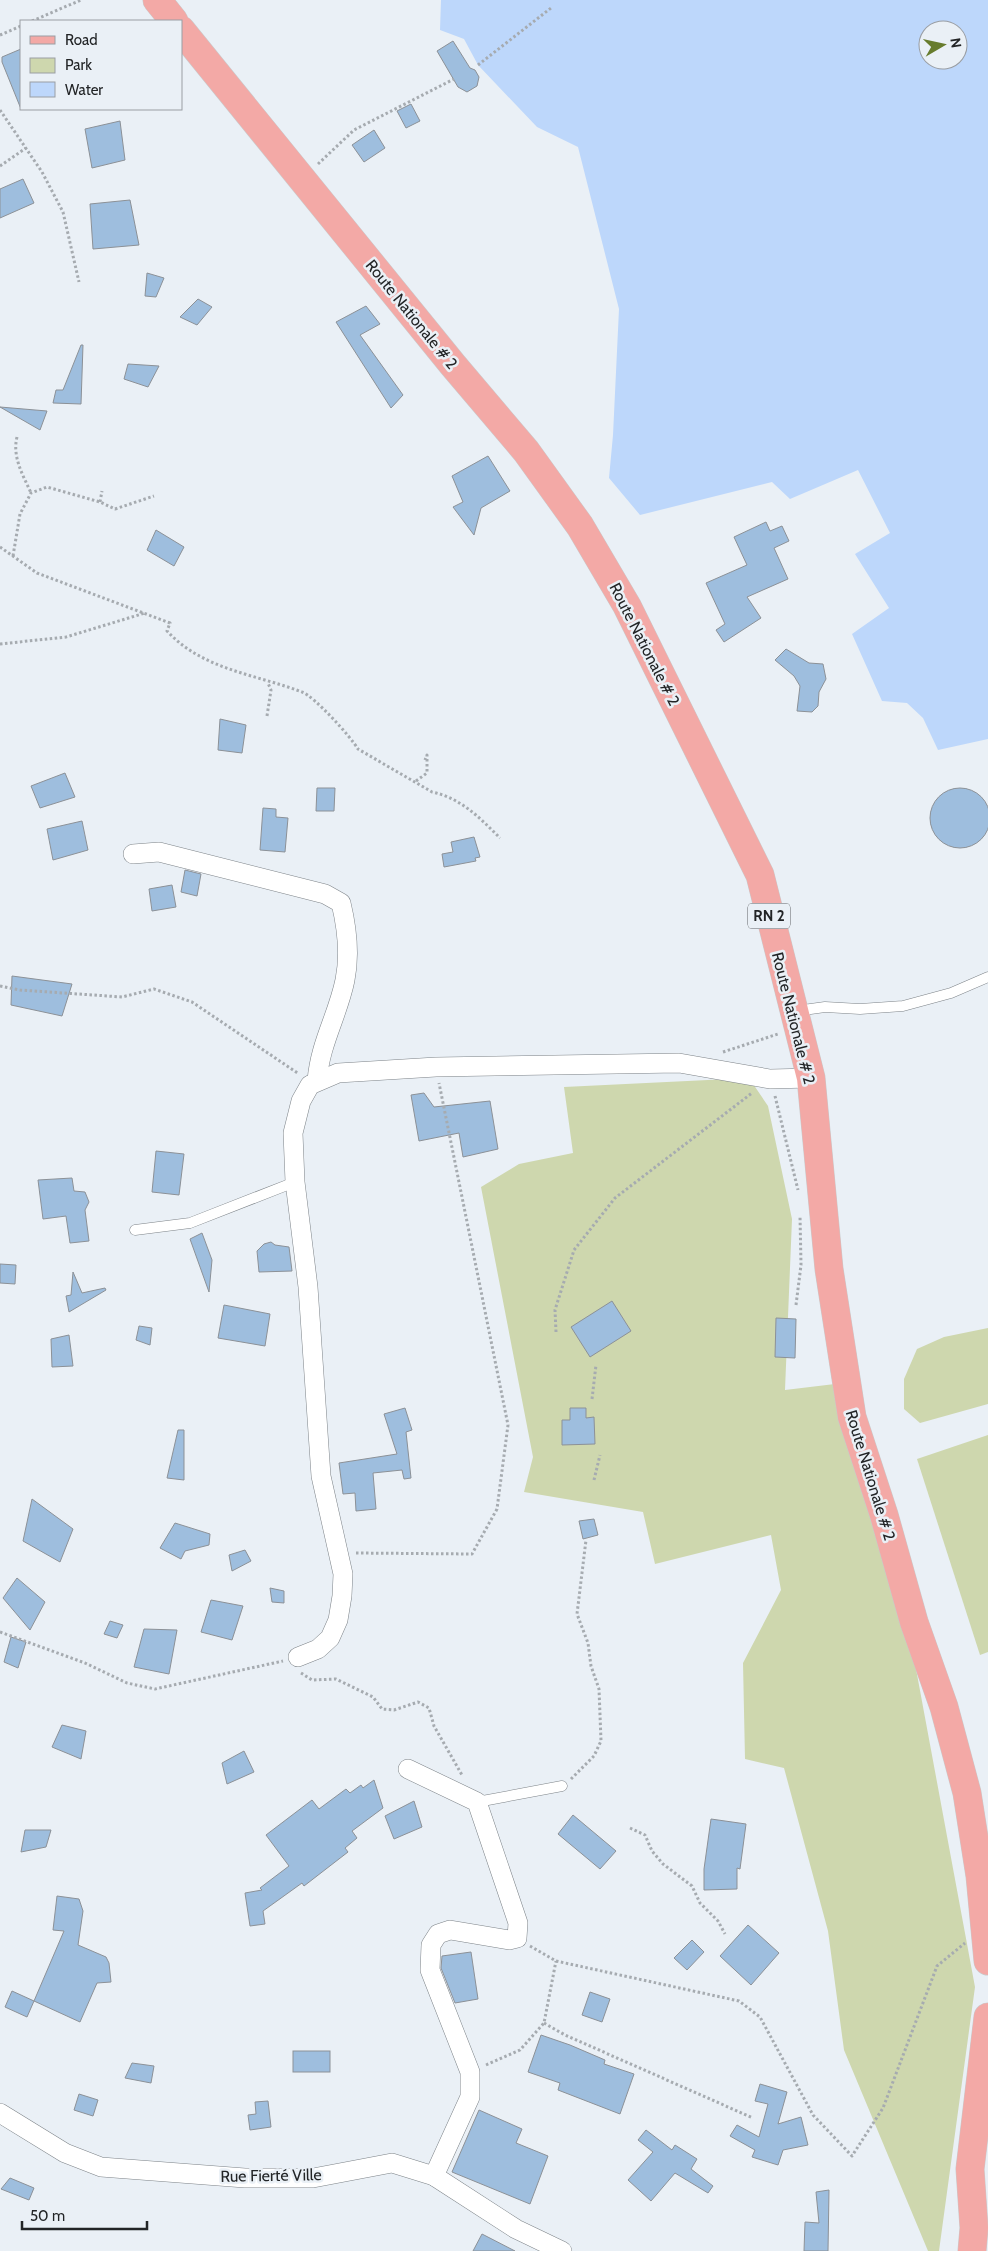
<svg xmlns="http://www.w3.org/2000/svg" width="988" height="2251" font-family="Cabin,sans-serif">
	<rect width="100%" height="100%" fill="#eaf0f6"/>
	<g fill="#ced7ae">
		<polygon points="749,1078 768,1106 792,1219 785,1390 835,1384 911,1642 975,1987 939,2251 928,2251 844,2050 828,1931 784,1768 745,1759 743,1663 781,1590 771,1535 655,1564 643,1512 524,1492 533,1457 481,1187 519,1164 573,1153 564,1087"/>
		<polygon points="988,1328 988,1404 920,1423 904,1409 904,1379 917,1349 944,1337"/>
		<polygon points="988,1435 988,1652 980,1655 917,1459"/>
	</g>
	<path fill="#bdd7fb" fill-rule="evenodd" d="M441,0H988V739L938,750L923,718L907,703L882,701L852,634L889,608L855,554L890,533L858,470L790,499L772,482L640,515L609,478L613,435L619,309L578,147L537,127L478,65L464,39L440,30ZM928,30H958V60H928Z"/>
	<g fill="#9ebede" stroke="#8c9197">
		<polygon points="453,41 470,68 475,70 479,77 477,86 467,92 458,87 437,51"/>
		<polygon points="21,49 21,109 2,62 2,57"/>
		<polygon points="411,104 420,121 406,128 397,111"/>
		<polygon points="120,121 125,160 92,168 85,129"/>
		<polygon points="374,130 385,148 364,162 352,145"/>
		<polygon points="23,179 34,203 0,218 0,189"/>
		<polygon points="130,200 139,245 93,249 90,204"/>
		<polygon points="147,273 164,278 156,297 145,296"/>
		<polygon points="198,299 212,307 197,325 180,317"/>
		<polygon points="366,306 380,324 360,335 403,395 391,408 336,322"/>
		<polygon points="81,345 83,345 81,404 53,403 56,390 63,390"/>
		<polygon points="128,364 159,366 148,387 124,379"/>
		<polygon points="0,407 47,411 40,430"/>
		<polygon points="488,456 510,491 481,508 474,535 453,507 463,502 452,476"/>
		<polygon points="766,522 770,531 782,526 789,541 774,548 788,579 747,597 761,618 724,642 716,630 725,624 706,583 747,565 734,537"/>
		<polygon points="156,530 184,547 174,566 147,550"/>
		<polygon points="786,649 809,663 823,664 826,679 819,692 818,706 812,712 797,711 800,686 794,676 775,660"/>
		<polygon points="220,719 246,725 242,753 218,750"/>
		<polygon points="65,773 75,797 40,808 31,786"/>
		<circle cx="960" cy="818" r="30"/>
		<polygon points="317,788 335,788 334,811 316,811"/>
		<polygon points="263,808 276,809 276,817 288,818 285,852 260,850"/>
		<polygon points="82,821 88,850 53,860 47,829"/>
		<polygon points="474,837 480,857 475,858 476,861 444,867 442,854 453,852 451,842"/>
		<polygon points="185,870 201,874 197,896 181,892"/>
		<polygon points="172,885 176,907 152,911 149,889"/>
		<polygon points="12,976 72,984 62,1016 11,1005"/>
		<polygon points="424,1093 434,1107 490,1101 498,1149 463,1157 459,1133 419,1141 411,1095"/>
		<polygon points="156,1151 184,1154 179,1195 152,1192"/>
		<polygon points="72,1178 74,1191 85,1192 89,1202 85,1210 89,1241 70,1243 66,1216 43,1219 38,1180"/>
		<polygon points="202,1233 212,1260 209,1292 190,1239"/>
		<polygon points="271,1242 275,1245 289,1247 292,1271 259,1272 257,1251 264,1244"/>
		<polygon points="0,1264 16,1265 15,1284 0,1283"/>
		<polygon points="73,1272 82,1293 105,1288 106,1290 69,1312 66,1296 71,1295"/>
		<polygon points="612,1301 631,1331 590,1357 571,1327"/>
		<polygon points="224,1305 270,1314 265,1346 218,1338"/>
		<polygon points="776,1318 796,1319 795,1358 775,1357"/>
		<polygon points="139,1326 152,1328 150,1345 136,1340"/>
		<polygon points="69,1335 73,1366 52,1367 51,1339"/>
		<polygon points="405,1408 412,1430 406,1432 411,1478 404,1479 402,1470 373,1473 376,1509 356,1511 355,1493 343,1494 339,1463 397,1454 384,1414"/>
		<polygon points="570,1408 586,1408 586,1418 594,1417 595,1444 562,1445 562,1420 570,1420"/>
		<polygon points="178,1430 184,1430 184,1480 167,1478"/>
		<polygon points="32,1499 73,1529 60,1562 23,1541"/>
		<polygon points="594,1519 598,1535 583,1539 579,1521"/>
		<polygon points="175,1523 210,1534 209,1545 185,1551 181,1559 160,1548"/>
		<polygon points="245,1550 251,1561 232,1571 229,1555"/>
		<polygon points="17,1578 45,1602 30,1630 3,1598"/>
		<polygon points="270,1588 284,1591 284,1603 272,1602"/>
		<polygon points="211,1600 243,1606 232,1640 201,1632"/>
		<polygon points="110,1621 123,1625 117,1638 104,1634"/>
		<polygon points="144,1629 177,1630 169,1674 134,1667"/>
		<polygon points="11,1637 26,1642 18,1668 4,1662"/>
		<polygon points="62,1725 86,1731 81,1759 52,1747"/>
		<polygon points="244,1751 254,1772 227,1784 222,1763"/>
		<polygon points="374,1780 383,1808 352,1831 357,1838 345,1848 348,1852 304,1886 302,1883 263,1911 265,1924 250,1926 245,1893 262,1890 260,1888 289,1866 266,1835 312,1800 319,1809 346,1789 350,1793 361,1785 363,1788"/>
		<polygon points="414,1801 422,1827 394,1839 385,1816"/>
		<polygon points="573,1815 616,1851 600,1869 558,1834"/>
		<polygon points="711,1819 746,1824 740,1869 737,1868 737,1889 704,1890 704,1869"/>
		<polygon points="25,1830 51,1830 46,1847 21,1852"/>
		<polygon points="57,1896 79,1899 83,1911 78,1945 106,1957 109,1963 111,1982 97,1983 80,2022 34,2001 64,1931 53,1930"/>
		<polygon points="748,1925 779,1953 751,1985 720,1956"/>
		<polygon points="692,1940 704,1952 687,1970 674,1958"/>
		<polygon points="471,1952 478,1999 455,2003 441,1968 442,1956"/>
		<polygon points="12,1991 34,2001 27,2017 5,2007"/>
		<polygon points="590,1992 610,1999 602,2022 582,2015"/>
		<polygon points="541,2035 570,2045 605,2060 604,2064 634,2074 620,2114 558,2090 560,2083 528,2072"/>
		<rect x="293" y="2051" width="37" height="21"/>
		<polygon points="132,2063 154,2066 151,2083 125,2078"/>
		<polygon points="760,2084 787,2092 778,2124 801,2117 808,2145 783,2150 778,2165 752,2157 755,2150 730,2136 737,2125 759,2137 768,2104 755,2101"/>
		<polygon points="79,2094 98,2100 93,2116 74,2110"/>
		<polygon points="268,2101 271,2127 250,2130 248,2115 256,2114 255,2102"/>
		<polygon points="479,2110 522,2129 516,2143 548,2156 530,2204 452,2172"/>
		<polygon points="646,2130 672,2150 675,2145 697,2159 691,2169 713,2186 708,2193 675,2173 651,2201 628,2180 653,2152 638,2140"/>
		<polygon points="10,2178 34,2188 29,2200 1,2189"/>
		<polygon points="829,2190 828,2251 804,2251 805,2222 819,2223 816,2192"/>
		<polygon points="482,2234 515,2251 473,2251"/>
	</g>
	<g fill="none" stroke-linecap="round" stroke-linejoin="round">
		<g stroke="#7d8388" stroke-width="11">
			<g id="lane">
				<polyline points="796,1011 825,1007 860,1009 903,1006 951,993 988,977"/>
				<polyline points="135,1230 190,1223 295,1182"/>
				<polyline points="477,1802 562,1786"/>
			</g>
		</g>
		<g stroke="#7d8388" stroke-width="20">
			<g id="street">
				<path d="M133,854L159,852L325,894L341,903C347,928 350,955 345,980C338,1015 320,1043 317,1081"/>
				<polyline points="298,1657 318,1649 330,1638 338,1620 342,1596 343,1574 321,1476 308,1287 295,1182 293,1133 301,1101 310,1085 338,1073 436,1067 679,1063 770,1079 811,1078"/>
				<polyline points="408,1769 477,1802 518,1923 517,1938 509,1940 450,1930 438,1934 431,1945 430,1970 470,2072 470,2097 434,2176"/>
				<polyline points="0,2113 65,2153 101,2167 245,2178 313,2178 392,2163 434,2176 516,2229 562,2251"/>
			</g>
		</g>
		<g stroke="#cacacb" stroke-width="29">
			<g id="primary">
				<polyline points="157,0 174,21"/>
				<polyline points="181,30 453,365 526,451 580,526 627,606 760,875 811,1078 829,1269 852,1417 884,1515 914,1622 944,1707 967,1793 980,1876 988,1961"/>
				<polyline points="972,2251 974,2228 970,2169 988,2017"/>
			</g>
		</g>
		<g stroke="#a6abb0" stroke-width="3" stroke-dasharray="2.5 2.5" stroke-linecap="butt">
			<polyline points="32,21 81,0"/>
			<polyline points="0,35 21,26"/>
			<polyline points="478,65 551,8"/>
			<polyline points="0,110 42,172 63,212 79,282"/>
			<polyline points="318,164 354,130 454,79"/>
			<polyline points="0,166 26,148"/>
			<path d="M17,437C12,457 23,475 31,493"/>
			<polyline points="100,502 102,491"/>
			<path d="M0,547L37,573L170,623L167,631C203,670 255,674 302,692C314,696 351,737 358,749L432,792C461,798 480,818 500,838"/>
			<polyline points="13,556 20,514 31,493 47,487 100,502 115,509 154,496"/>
			<polyline points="0,644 66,637 145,613"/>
			<polyline points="267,716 271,690 268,683"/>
			<polyline points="416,781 427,773 427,755 425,760"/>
			<polyline points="0,986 20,990 122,997 154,989 192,1002 299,1074"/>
			<polyline points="723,1052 778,1034"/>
			<polyline points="775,1096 798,1190"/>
			<polyline points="796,1305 801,1265 800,1216"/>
			<polyline points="556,1332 555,1310 574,1250 615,1198 752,1093"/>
			<polyline points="592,1399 596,1365"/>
			<polyline points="594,1480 600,1455"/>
			<polyline points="356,1553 472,1554 497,1509 508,1425 439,1083"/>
			<polyline points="0,1632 85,1663 127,1683 155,1689 283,1661"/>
			<polyline points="301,1673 312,1680 336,1679 373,1697 382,1709 394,1710 418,1702 429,1708 434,1726 462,1775"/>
			<polyline points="571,1779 594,1756 601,1741 599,1689 591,1666 588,1643 577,1614 586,1540"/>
			<polyline points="630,1828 645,1835 652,1851 663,1864 692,1886 700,1903 718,1921 725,1934"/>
			<polyline points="530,1946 556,1961 739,2001 760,2017 813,2115 852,2156 883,2108 937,1966 965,1943"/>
			<polyline points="544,2023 565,2035 753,2118"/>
			<polyline points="486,2065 520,2050 544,2023 556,1961"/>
		</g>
		<use href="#lane" stroke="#fff" stroke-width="10"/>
		<use href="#street" stroke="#fff" stroke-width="19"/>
		<use href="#primary" stroke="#f3a9a6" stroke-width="28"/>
	</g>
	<g text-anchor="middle" stroke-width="5" stroke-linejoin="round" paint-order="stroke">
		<rect fill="#eaf0f6" stroke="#5e6164" stroke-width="1" x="748" y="903.5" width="42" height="25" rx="4"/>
		<g font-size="15" font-weight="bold" fill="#222426">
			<text x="769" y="921">RN 2</text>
		</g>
		<g font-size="16" fill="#222426" stroke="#eaf0f6">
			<text transform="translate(412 314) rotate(51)" y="6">Route Nationale # 2</text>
			<text transform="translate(645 644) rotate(63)" y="6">Route Nationale # 2</text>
			<text transform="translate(794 1018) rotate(76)" y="6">Route Nationale # 2</text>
			<text transform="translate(871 1475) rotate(73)" y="6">Route Nationale # 2</text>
			<text transform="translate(271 2175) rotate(-1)" y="6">Rue Fierté Ville</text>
		</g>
	</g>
	<rect x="20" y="20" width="162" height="90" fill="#eaf0f6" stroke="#9a9ea3"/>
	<rect x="30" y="36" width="25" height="8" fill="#f3a9a6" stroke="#9a9ea3"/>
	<text x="65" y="45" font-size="15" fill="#222426">Road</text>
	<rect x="30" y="58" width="25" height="15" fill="#ced7ae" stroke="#9a9ea3"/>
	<text x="65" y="70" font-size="15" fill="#222426">Park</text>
	<rect x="30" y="82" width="25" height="15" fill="#bdd7fb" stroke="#9a9ea3"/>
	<text x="65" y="95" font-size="15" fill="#222426">Water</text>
	<g transform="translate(943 45) rotate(81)"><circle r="24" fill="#eaf0f6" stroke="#9a9ea3"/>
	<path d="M0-4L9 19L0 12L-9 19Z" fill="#677c2d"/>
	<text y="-8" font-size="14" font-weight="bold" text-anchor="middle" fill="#222426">N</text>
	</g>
	<path d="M22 2221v8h125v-8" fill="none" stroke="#222426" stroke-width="2.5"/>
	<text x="30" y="2221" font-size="15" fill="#222426" stroke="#eaf0f6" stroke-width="4" paint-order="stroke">50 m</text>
</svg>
